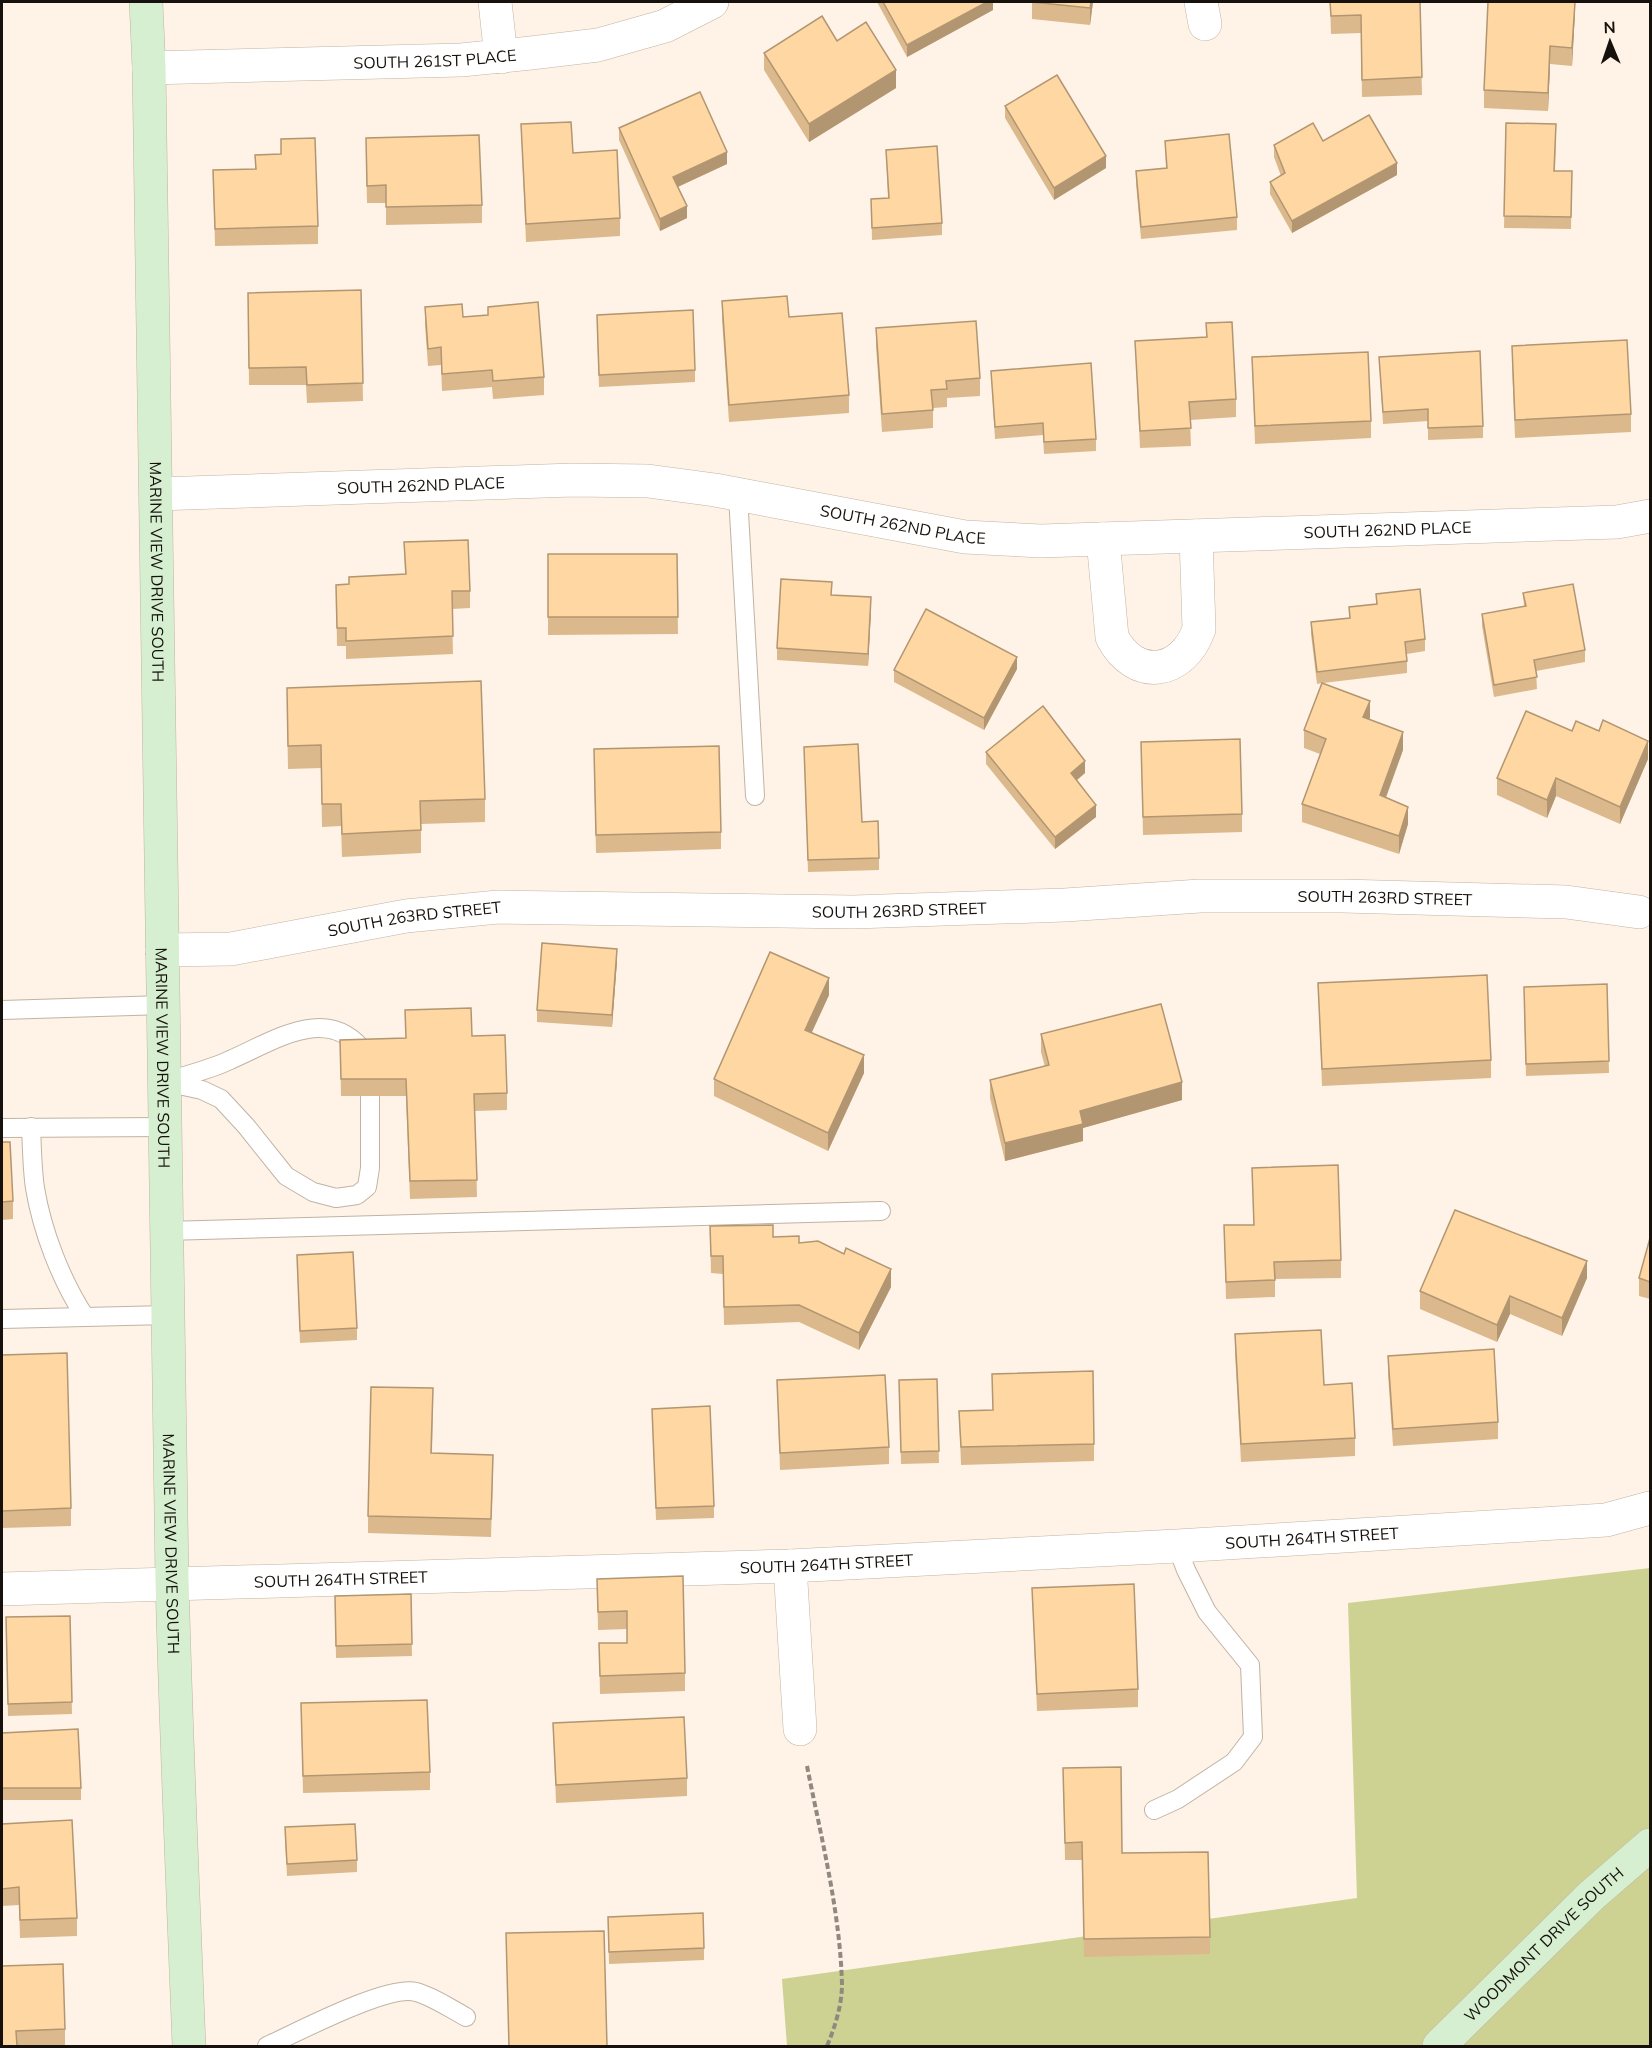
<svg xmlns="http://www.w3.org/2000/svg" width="1652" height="2048" font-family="Mulish,sans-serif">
	<rect width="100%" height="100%" fill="#fef3e6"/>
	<polygon fill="#cdd293" points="1650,1568 1650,2046 787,2046 782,1979 1357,1898 1348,1603"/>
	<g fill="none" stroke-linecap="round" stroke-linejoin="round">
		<g stroke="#c0b3a4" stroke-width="20">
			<g id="lane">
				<polyline points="738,495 755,796"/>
				<polyline points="2,1010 164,1005"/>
				<path d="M368,1057C331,1001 276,1040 230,1060C209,1070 186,1075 165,1082L202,1090L221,1099L246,1126L286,1176L313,1192L336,1198L357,1195L367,1187L370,1168V1096"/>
				<path d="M31,1127C32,1147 32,1168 35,1188C42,1231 61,1280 85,1317"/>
				<polyline points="2,1128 165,1127"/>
				<polyline points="166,1231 881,1211"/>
				<polyline points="2,1319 167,1315"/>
				<polyline points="1154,1810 1178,1799 1234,1762 1253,1737 1250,1665 1207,1612 1186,1570 1177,1546"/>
				<path d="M267,2046C296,2033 388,1984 416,1992C432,1996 451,2009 466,2017"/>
			</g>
		</g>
		<g stroke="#c0b3a4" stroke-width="34">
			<g id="street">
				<polyline points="495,2 501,57"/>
				<polyline points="1201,2 1205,24"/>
				<path id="s1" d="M149,68L461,60L531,53L598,45L665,26L712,2"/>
				<path id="s2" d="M157,494L573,480L648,481L715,490L965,537L1041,541L1617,522L1650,516"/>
				<path d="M1103,539L1112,637C1135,682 1183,675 1199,629L1196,536"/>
				<path id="s3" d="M162,950L231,949L406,916L498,907L854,912L1065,905L1200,896H1343L1566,902L1639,912"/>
				<polyline points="790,1566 800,1729"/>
				<path id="s4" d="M2,1589L790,1566L1177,1546L1606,1520L1650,1508"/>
			</g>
		</g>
		<g stroke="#c0b3a4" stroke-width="34">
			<g id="secondary">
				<path id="s5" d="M146,2L149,68C160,572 160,1076 172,1579C176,1735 183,1891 189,2046"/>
				<path id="s6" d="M1439,2046L1591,1896L1650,1845"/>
			</g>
		</g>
		<path stroke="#91897f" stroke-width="4" stroke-dasharray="6 3" stroke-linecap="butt" d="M807,1766C821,1837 840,1911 842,1984C842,2005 835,2027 827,2046"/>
		<use href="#lane" stroke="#fff" stroke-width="18"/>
		<use href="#street" stroke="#fff" stroke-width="33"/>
		<use href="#secondary" stroke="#d5efd0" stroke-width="33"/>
	</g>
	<g fill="#dbb98c">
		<polygon points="877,2 993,2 993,10 907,57"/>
		<polygon points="1032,2 1093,2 1090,25 1032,19"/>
		<polygon points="1330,2 1420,2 1422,95 1362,97 1361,33 1331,34"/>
		<polygon points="1575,12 1572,66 1550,64 1548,111 1484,108 1484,90"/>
		<polygon points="837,41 896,88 809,142 764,70 764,53"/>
		<polygon points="1005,106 1106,168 1054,200 1005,118"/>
		<polygon points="1506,123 1556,136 1555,171 1572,171 1571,229 1504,228"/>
		<polygon points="521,124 573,153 620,218 620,236 526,242"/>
		<polygon points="619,128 727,164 678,187 687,218 660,231 619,140"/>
		<polygon points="1165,141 1237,217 1237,230 1141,239 1136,183 1136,171 1166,168"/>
		<polygon points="1274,145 1397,175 1292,233 1270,194 1270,182 1281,176 1274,157"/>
		<polygon points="886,150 942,223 942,235 872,240 871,199 888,198"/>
		<polygon points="255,155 318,226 318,244 215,246 213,170 255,169"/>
		<polygon points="366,156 482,205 482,223 386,225 386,203 367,203"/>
		<polygon points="361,290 363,401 307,403 306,385 249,385 248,293"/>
		<polygon points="722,301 789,317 849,395 849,413 729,422 722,319"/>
		<polygon points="425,307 463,317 544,377 544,395 493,399 492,387 442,391 441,365 428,366 425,325"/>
		<polygon points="1206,323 1236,399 1236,417 1190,420 1191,446 1140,448 1135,341 1206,338"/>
		<polygon points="597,327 695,370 695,382 599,387"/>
		<polygon points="876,328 980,378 980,396 947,398 947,407 933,408 933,428 882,432 876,346"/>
		<polygon points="1512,346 1631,414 1631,432 1515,438 1512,363"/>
		<polygon points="1252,357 1371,421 1371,438 1255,444"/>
		<polygon points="1379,357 1483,426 1483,438 1428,440 1428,421 1383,424"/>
		<polygon points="991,371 1096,439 1096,451 1044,454 1043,435 995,439"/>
		<polygon points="404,542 470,591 470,608 452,609 453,654 346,659 346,646 337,646 336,585 349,584 405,574"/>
		<polygon points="548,554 677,554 678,634 548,635"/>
		<polygon points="1523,593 1585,650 1585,662 1536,671 1537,689 1494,697 1482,626 1482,614 1524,606"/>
		<polygon points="1376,594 1425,639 1425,651 1407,654 1407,673 1323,683 1370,719 1403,750 1386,798 1408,824 1399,854 1302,822 1302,804 1320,754 1304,748 1304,730 1322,683 1317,684 1311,634 1311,622 1349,618 1349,607 1376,604"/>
		<polygon points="832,595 871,609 868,666 777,660 777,648"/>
		<polygon points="1017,669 984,730 894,682 894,670"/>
		<polygon points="287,710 485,799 485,822 421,824 421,853 342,857 341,826 322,827 321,768 288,769"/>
		<polygon points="1572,731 1648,759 1620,824 1556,796 1547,818 1497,795 1497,778"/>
		<polygon points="1141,742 1242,814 1242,832 1143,835"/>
		<polygon points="804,747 862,822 879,858 879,870 808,872"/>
		<polygon points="986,752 1085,773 1077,780 1096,817 1055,849 986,764"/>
		<polygon points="594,767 721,832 721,849 596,853"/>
		<polygon points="617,961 612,1027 537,1022 537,1010"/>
		<polygon points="1318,983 1491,1060 1491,1078 1322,1086"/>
		<polygon points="1607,984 1609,1073 1526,1076 1524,999"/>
		<polygon points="829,995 812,1032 864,1073 828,1151 714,1096 714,1079"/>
		<polygon points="405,1010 472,1036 507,1093 507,1110 475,1111 477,1197 410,1199 406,1096 341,1096 340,1040 406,1038"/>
		<polygon points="1041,1034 1182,1100 1083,1128 1083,1141 1005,1161 990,1098 990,1080 1045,1067 1041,1052"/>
		<polygon points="2,1142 13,1201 13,1219 2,1220"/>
		<polygon points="1252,1168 1341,1260 1341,1278 1275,1279 1275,1297 1226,1299 1224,1225 1254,1225"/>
		<polygon points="710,1226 799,1243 891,1287 859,1350 799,1322 724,1325 723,1274 711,1273"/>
		<polygon points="1650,1238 1650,1299 1639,1296 1639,1278"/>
		<polygon points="297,1255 357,1328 357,1340 300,1343"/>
		<polygon points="1587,1278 1562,1336 1510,1314 1497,1342 1420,1309 1420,1291"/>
		<polygon points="1235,1334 1324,1385 1355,1438 1355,1456 1241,1462 1235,1352"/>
		<polygon points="2,1355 71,1508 71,1526 2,1528"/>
		<polygon points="1388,1356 1498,1422 1498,1439 1393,1446 1388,1374"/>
		<polygon points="992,1374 1094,1444 1094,1461 961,1465 959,1411 993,1410"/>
		<polygon points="937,1379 939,1463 901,1464 899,1380"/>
		<polygon points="777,1380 889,1447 889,1464 780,1470"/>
		<polygon points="433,1406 432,1453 493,1472 491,1537 368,1533 368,1516"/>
		<polygon points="652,1409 714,1506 714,1518 656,1520"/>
		<polygon points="597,1579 685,1673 685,1691 600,1694 599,1643 627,1643 627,1629 598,1630"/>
		<polygon points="1032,1588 1138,1689 1138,1707 1037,1711"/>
		<polygon points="411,1594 412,1656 336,1658 335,1596"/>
		<polygon points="70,1616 72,1714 8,1716 6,1617"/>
		<polygon points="301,1703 430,1772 430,1790 303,1793"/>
		<polygon points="553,1723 687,1778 687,1796 556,1803"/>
		<polygon points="2,1733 81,1788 81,1800 2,1800"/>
		<polygon points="1063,1768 1122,1853 1210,1937 1210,1954 1084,1957 1082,1860 1065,1860"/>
		<polygon points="2,1824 77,1918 77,1936 20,1938 19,1905 2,1906"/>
		<polygon points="285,1839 357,1860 357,1872 287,1876"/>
		<polygon points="608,1917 704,1948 704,1960 609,1964"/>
		<polygon points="2,1966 65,2029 65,2046 2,2046"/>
	</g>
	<g fill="#b29672">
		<polygon points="987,2 993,2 993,10 907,57 907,45"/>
		<polygon points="1091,2 1093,2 1090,25 1090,8"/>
		<polygon points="1575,2 1575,12 1572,66 1572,48"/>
		<polygon points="1550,46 1550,64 1548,111 1548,93"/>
		<polygon points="896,70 896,88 809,142 809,124"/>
		<polygon points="727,152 727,164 673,189 673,177"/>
		<polygon points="1106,156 1106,168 1054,200 1054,188"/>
		<polygon points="1397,163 1397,175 1292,233 1292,221"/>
		<polygon points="687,206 687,218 660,231 660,219"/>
		<polygon points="871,597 871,609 868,666 868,654"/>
		<polygon points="1017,657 1017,669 984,730 984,718"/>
		<polygon points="1370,701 1370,718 1363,734 1363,717"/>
		<polygon points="1403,732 1403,750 1380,813 1380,795"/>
		<polygon points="1648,741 1648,759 1620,824 1620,807"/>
		<polygon points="1085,761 1085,773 1071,785 1071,773"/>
		<polygon points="1556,778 1556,796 1547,818 1547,800"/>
		<polygon points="1096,805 1096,817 1055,849 1055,837"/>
		<polygon points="1408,807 1408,824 1399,854 1399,836"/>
		<polygon points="617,949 617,961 612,1027 612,1015"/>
		<polygon points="829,978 829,995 805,1047 805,1030"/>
		<polygon points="864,1055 864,1073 828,1151 828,1133"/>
		<polygon points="1182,1082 1182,1100 1083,1128 1083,1141 1005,1161 1005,1143 1080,1111"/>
		<polygon points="1587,1261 1587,1278 1562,1336 1562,1318"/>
		<polygon points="891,1269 891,1287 859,1350 859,1333"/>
		<polygon points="1510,1296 1510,1314 1497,1342 1497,1325"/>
	</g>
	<g fill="#ffd7a3" stroke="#b29672" stroke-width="1.5">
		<polygon points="883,2 987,2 907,45"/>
		<polygon points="1032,2 1091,2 1090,8"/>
		<polygon points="1330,2 1420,2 1422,77 1362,80 1361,15 1331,16"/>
		<polygon points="1488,2 1575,2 1572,48 1550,46 1548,93 1484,90"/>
		<polygon points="822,16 837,41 866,22 896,70 809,124 764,53"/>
		<polygon points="1057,75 1106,156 1054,188 1005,106"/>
		<polygon points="700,92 727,152 673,177 687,206 660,219 619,128"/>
		<polygon points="1369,115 1397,163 1292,221 1270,182 1285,173 1274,145 1313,123 1323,141"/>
		<polygon points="571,122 573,153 617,150 620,218 526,224 521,124"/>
		<polygon points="1506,123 1556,124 1554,171 1572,171 1571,217 1504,216"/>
		<polygon points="1229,134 1237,217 1141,227 1136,171 1167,168 1165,141"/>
		<polygon points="479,135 482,205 386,207 386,185 367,186 366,138"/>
		<polygon points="315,138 318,226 215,229 213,170 256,169 255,155 281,154 281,139"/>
		<polygon points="937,146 942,223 872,228 871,199 889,198 886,150"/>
		<polygon points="361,290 363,383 307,385 306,367 249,368 248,293"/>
		<polygon points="787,296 789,317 842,313 849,395 729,405 722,301"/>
		<polygon points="538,302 544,377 493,381 492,370 442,374 441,347 428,349 425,307 462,304 463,317 488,315 488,307"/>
		<polygon points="693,310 695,370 599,375 597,315"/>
		<polygon points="976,321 980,378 946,381 947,389 931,390 933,410 882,414 876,328"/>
		<polygon points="1232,322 1236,399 1189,402 1191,428 1140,431 1135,341 1207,337 1206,323"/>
		<polygon points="1627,340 1631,414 1515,420 1512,346"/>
		<polygon points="1480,351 1483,426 1428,428 1428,409 1383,412 1379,357"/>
		<polygon points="1368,352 1371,421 1255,426 1252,357"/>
		<polygon points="1091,363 1096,439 1044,442 1043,423 995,427 991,371"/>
		<polygon points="468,540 470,591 452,591 453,636 346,641 346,628 337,628 336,585 349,584 349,577 406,574 404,542"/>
		<polygon points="548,554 677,554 678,617 548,617"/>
		<polygon points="781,579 832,582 831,595 871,597 868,654 777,648"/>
		<polygon points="1573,584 1585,650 1534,660 1537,677 1494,685 1482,614 1526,606 1523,593"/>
		<polygon points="1420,589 1425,639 1405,642 1407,661 1317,672 1311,622 1350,618 1349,607 1377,604 1376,594"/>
		<polygon points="926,609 1017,657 984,718 894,670"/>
		<polygon points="481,681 485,799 420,801 421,830 342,834 341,804 322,804 321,745 288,746 287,688"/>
		<polygon points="1322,683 1370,701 1363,717 1403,732 1380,795 1408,807 1399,836 1302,804 1326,739 1304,730"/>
		<polygon points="1043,706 1085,761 1071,773 1096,805 1055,837 986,752"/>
		<polygon points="1526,711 1572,731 1576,721 1599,731 1603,720 1648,741 1620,807 1556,778 1547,800 1497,778"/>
		<polygon points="1240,739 1242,814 1143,817 1141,742"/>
		<polygon points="858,744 862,822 878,821 879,858 808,860 804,747"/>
		<polygon points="719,746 721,832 596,835 594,749"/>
		<polygon points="542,943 617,949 612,1015 537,1010"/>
		<polygon points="770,952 829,978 805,1030 864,1055 828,1133 714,1079"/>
		<polygon points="1487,975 1491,1060 1322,1069 1318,983"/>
		<polygon points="1607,984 1609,1061 1526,1064 1524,987"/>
		<polygon points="1161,1004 1182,1082 1080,1111 1083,1124 1005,1143 990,1080 1049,1065 1041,1034"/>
		<polygon points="471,1008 472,1036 505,1035 507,1093 474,1094 477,1180 410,1181 406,1079 341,1079 340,1040 406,1038 405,1010"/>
		<polygon points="2,1142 10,1142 13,1201 2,1202"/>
		<polygon points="1338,1165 1341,1260 1274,1262 1275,1280 1226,1282 1224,1225 1254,1225 1252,1168"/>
		<polygon points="1455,1210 1587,1261 1562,1318 1510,1296 1497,1325 1420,1291"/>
		<polygon points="773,1225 773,1237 799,1236 799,1243 818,1241 844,1254 846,1248 891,1269 859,1333 799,1305 724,1307 723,1256 711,1256 710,1226"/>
		<polygon points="1650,1238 1650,1282 1639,1278"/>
		<polygon points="353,1252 357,1328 300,1331 297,1255"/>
		<polygon points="1321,1330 1324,1385 1352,1383 1355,1438 1241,1444 1235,1334"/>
		<polygon points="1494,1349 1498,1422 1393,1429 1388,1356"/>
		<polygon points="67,1353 71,1508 2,1511 2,1355"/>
		<polygon points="1093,1371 1094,1444 961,1447 959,1411 993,1410 992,1374"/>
		<polygon points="885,1375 889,1447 780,1453 777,1380"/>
		<polygon points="937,1379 939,1451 901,1452 899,1380"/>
		<polygon points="371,1387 433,1388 431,1453 493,1455 491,1519 368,1516"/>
		<polygon points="710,1406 714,1506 656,1508 652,1409"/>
		<polygon points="683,1576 685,1673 600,1676 599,1643 627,1643 627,1611 598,1612 597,1579"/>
		<polygon points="1134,1584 1138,1689 1037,1694 1032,1588"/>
		<polygon points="411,1594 412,1644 336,1646 335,1596"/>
		<polygon points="70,1616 72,1702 8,1704 6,1617"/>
		<polygon points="427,1700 430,1772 303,1776 301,1703"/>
		<polygon points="684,1717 687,1778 556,1785 553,1723"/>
		<polygon points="78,1729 81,1788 2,1788 2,1733"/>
		<polygon points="1121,1767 1122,1853 1208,1852 1210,1937 1084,1939 1082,1842 1065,1843 1063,1768"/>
		<polygon points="72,1820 77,1918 20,1920 19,1887 2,1889 2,1824"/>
		<polygon points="355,1824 357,1860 287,1864 285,1827"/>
		<polygon points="703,1913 704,1948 609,1952 608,1917"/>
		<polygon points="604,1931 607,2046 509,2046 506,1933"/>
		<polygon points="63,1964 65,2029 16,2031 17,2046 2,2046 2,1966"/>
	</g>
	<g text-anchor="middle" stroke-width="6" stroke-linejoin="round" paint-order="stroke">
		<g font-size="16" fill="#16110c" stroke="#fef3e6">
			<text dy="6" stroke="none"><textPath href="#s1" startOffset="286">SOUTH 261ST PLACE</textPath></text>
			<text dy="6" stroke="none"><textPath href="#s2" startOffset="264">SOUTH 262ND PLACE</textPath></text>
			<text dy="6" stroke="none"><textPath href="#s2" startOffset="750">SOUTH 262ND PLACE</textPath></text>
			<text dy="6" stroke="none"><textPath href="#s2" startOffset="1236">SOUTH 262ND PLACE</textPath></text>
			<text dy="6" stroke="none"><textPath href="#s5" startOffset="570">MARINE VIEW DRIVE SOUTH</textPath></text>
			<text dy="6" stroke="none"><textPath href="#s3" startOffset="1227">SOUTH 263RD STREET</textPath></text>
			<text dy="6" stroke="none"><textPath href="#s3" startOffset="741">SOUTH 263RD STREET</textPath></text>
			<text dy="6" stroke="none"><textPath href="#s3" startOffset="255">SOUTH 263RD STREET</textPath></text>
			<text dy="6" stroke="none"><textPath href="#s5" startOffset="1056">MARINE VIEW DRIVE SOUTH</textPath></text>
			<text dy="6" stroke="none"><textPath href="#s4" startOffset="1311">SOUTH 264TH STREET</textPath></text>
			<text dy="6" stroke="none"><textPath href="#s5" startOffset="1542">MARINE VIEW DRIVE SOUTH</textPath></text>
			<text dy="6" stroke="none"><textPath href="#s4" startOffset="825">SOUTH 264TH STREET</textPath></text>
			<text dy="6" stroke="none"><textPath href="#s4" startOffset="339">SOUTH 264TH STREET</textPath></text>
			<text dy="6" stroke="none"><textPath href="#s6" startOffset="146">WOODMONT DRIVE SOUTH</textPath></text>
		</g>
	</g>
	<rect width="1652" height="2048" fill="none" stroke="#16110c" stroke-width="6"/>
	<g transform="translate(1610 42) rotate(358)" stroke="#fef3e6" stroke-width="4.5" paint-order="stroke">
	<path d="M0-4.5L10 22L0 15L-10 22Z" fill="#16110c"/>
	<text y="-9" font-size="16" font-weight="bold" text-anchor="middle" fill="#16110c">N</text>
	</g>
</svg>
